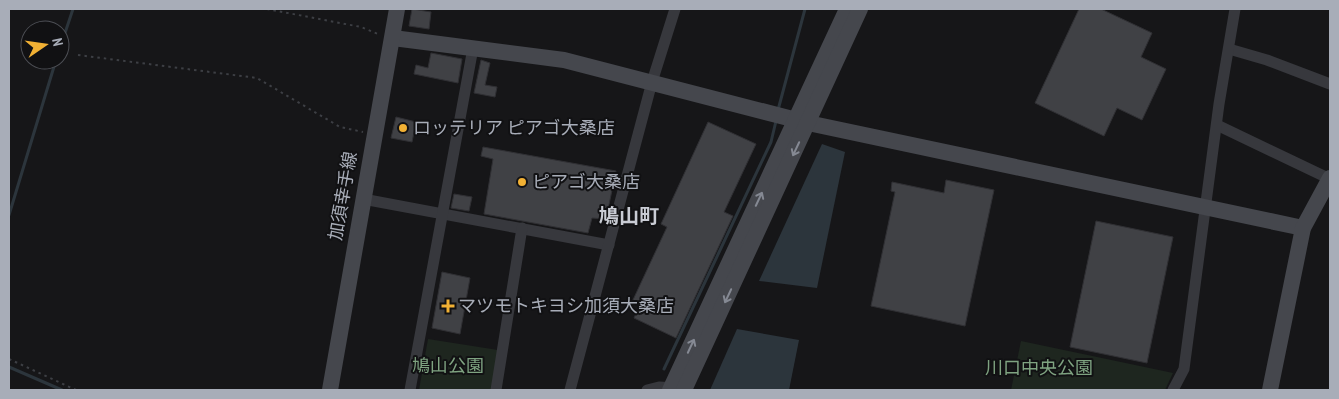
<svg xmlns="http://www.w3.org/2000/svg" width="1339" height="399" font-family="'PT Sans Narrow','Noto Sans JP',sans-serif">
	<rect width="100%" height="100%" fill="#161618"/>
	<g fill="#1e261f">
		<polygon points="428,339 498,350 491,390 419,390"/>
		<polygon points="1021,341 1173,373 1165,390 1011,390"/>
	</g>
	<g fill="#2c353c">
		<polygon points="822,144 845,152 817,288 759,281"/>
		<polygon points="737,329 799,340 789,390 710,390"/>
	</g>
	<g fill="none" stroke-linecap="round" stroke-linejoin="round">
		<g stroke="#2c353c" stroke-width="3">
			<polyline points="60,48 73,9"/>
			<polyline points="778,110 805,9"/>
			<polyline points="9,215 56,60"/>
			<polyline points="9,367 62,390"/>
			<polyline points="664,369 771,142 776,121"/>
		</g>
	</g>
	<g fill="#404145" stroke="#303034">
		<polygon points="412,9 431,12 429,29 409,26"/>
		<polygon points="1079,9 1101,9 1152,33 1141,57 1166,69 1142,120 1117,108 1104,136 1035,103"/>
		<polygon points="431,53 462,59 458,83 414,74 416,65 428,68"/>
		<polygon points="481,60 490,63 485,85 497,87 495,97 474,93"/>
		<polygon points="396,117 416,122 412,142 391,138"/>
		<polygon points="708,122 756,144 724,212 733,216 676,338 634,318 640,305 632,302 667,227 661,224"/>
		<polygon points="483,147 616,171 606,219 592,218 588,233 484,214 493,159 481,156"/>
		<polygon points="946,180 994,190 965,326 871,306 895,192 891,191 892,182 944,193"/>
		<polygon points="454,194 472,197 469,211 451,208"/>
		<polygon points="1096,221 1173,237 1147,363 1070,347"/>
		<polygon points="442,272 470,278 460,334 432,328"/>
	</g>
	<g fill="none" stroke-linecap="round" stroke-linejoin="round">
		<g stroke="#3d3f44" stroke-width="2" stroke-dasharray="2.5 4" stroke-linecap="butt">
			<polyline points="267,9 361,27 378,34"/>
			<polyline points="78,55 257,78 340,127 363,132"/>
			<polyline points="9,359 76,390"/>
		</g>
		<g stroke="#37383d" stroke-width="11">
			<polyline points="1229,49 1267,60 1330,84"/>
			<polyline points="1217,125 1330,179"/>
			<polyline points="363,199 609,245"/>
			<polyline points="410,390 473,48"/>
			<polyline points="496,390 522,228"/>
			<polyline points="570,390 652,82 675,9"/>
			<polyline points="647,390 659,387 677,388"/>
			<polyline points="1173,390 1184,369 1219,104 1235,9"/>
		</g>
		<g stroke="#45474d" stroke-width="16">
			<polyline points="393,38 564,60 808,123 1303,228"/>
			<polyline points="330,390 397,9"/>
			<polyline points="670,390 847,9"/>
			<polyline points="684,390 860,9"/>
			<polyline points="1270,390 1303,228 1330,178"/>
		</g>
	</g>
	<defs><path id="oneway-shaft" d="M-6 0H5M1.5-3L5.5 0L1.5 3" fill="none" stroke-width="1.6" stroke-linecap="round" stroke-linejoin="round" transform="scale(1.25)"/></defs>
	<g stroke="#858993">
		<use href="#oneway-shaft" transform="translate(796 149) rotate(115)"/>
		<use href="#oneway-shaft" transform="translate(759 199) rotate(-65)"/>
		<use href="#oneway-shaft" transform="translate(728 296) rotate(115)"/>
		<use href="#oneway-shaft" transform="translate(691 346) rotate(-65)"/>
	</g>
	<g fill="#f2b134" stroke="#111113" stroke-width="2">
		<circle cx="403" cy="128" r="5"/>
		<circle cx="522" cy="182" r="5"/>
		<path d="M445.5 298.5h5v5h5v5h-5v5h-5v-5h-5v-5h5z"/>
	</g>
	<g text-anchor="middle" stroke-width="4" stroke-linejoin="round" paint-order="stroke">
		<g font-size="18" fill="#a8adb8" stroke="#111113" text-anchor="start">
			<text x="413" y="134">ロッテリア ピアゴ大桑店</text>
			<text x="532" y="188">ピアゴ大桑店</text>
			<text x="458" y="312">マツモトキヨシ加須大桑店</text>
		</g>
		<g font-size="18" fill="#a8adb8" stroke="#111113">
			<text transform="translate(343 196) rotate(-80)" y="6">加須幸手線</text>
		</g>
		<g font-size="18" fill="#7fa381" stroke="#111113">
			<text x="448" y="372">鳩山公園</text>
			<text x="1039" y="374">川口中央公園</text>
		</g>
		<g font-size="20" font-weight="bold" fill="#c9ccd4" stroke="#111113">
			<text x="629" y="223">鳩山町</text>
		</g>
	</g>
	<rect width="1339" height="399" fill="none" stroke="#a8adb8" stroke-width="20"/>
	<g transform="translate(45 45) rotate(77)"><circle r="24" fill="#111113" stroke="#4d4f55"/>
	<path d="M0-4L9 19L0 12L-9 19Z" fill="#f2b134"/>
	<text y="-8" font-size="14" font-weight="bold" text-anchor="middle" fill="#a8adb8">N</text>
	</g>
</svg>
